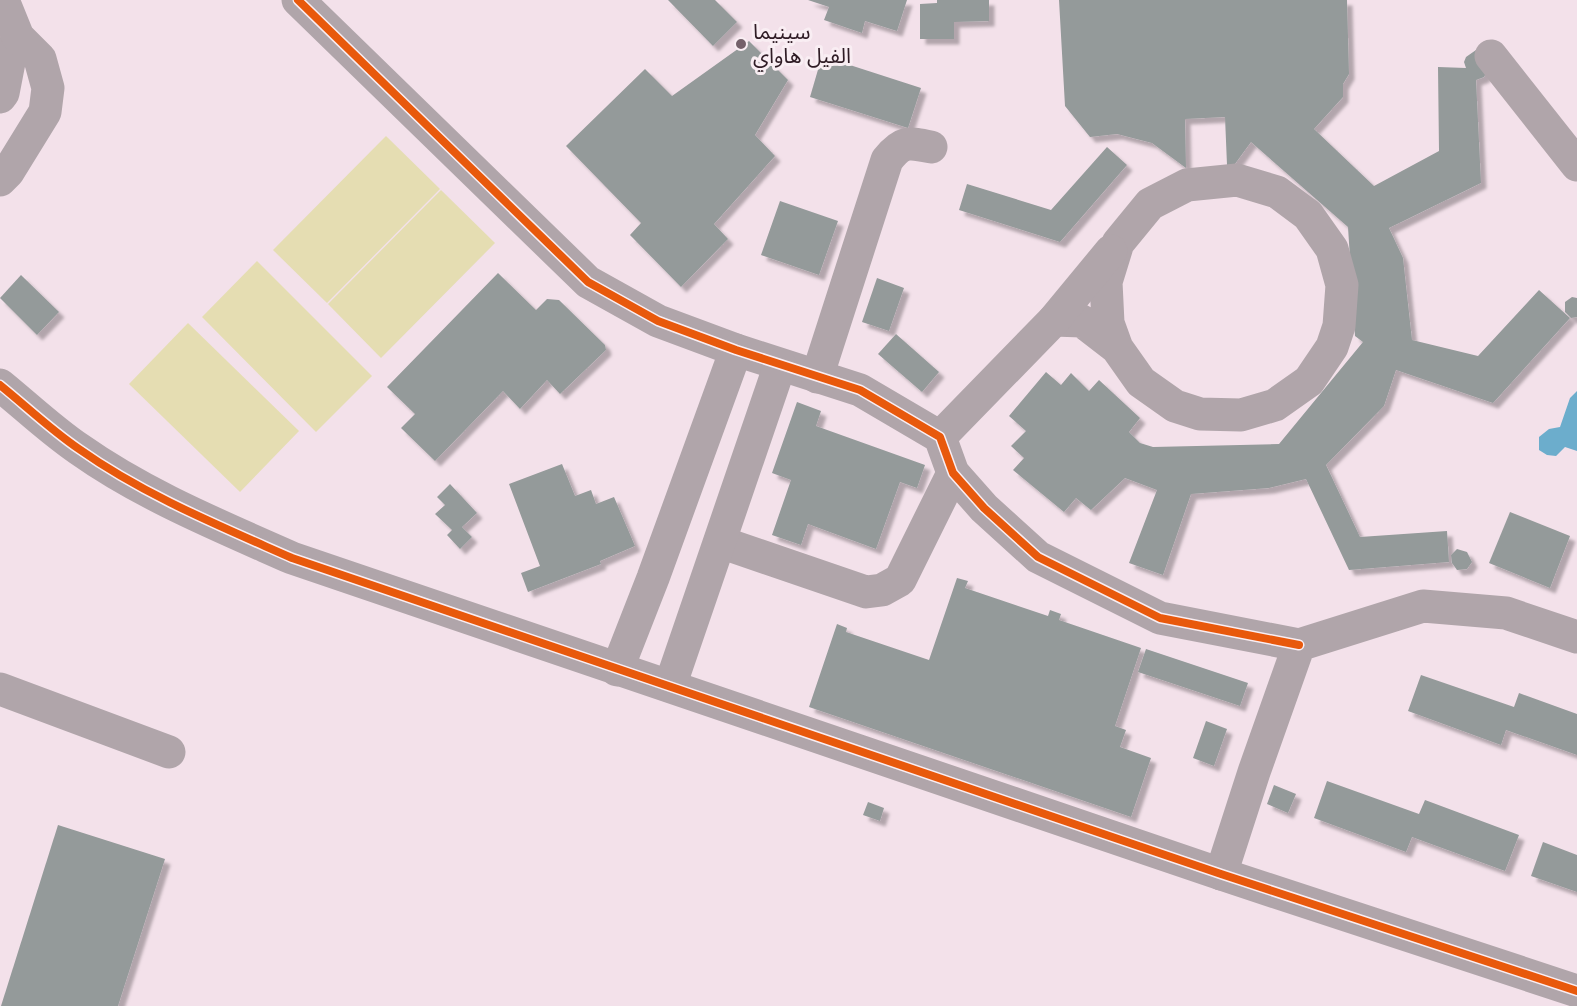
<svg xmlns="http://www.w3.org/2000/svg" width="1577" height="1006" font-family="'Space Grotesk','Noto Sans Arabic',sans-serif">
	<defs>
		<filter id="shadow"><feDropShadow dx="5.5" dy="5.5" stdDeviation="1.5" flood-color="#0004"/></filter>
	</defs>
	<rect width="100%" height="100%" fill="#f3e1ea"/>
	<g fill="#e5ddb2">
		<polygon points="386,136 440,189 327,303 273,250"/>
		<polygon points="441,190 495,243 381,358 328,304"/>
		<polygon points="257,261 372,376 316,432 202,317"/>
		<polygon points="188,323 299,431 240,492 129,384"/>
	</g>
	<polygon fill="#6cadcc" points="1577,391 1577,451 1565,447 1556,456 1547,455 1539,450 1539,437 1549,429 1560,427 1570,398"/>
	<g fill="#949a9a" filter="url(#shadow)">
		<polygon points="668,0 715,0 737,22 713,46"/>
		<polygon points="808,0 907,0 897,31 865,21 862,33 824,20 829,7"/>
		<polygon points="937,0 989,0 989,21 954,22 954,39 920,39 920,4 937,3"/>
		<polygon points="1059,0 1347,0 1349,74 1343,84 1343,97 1314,129 1374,186 1439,151 1438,67 1466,68 1464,62 1466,57 1476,50 1489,67 1484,77 1476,80 1481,183 1389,228 1403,258 1412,340 1478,356 1539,290 1570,318 1493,403 1396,370 1384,406 1326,465 1360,537 1447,531 1449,562 1349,570 1306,479 1269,488 1191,494 1163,575 1129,563 1157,490 1125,478 1091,510 1076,498 1064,512 1013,470 1024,458 1011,446 1026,431 1009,416 1046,372 1061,385 1071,373 1089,391 1099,380 1140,418 1129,432 1140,443 1153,447 1279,444 1363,342 1355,336 1348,227 1251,142 1232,168 1227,165 1225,117 1185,119 1186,168 1152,143 1117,134 1090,137 1065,106"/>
		<polygon points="749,41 788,80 755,135 775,156 714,224 728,239 681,287 630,235 641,223 566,146 645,69 672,96"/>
		<polygon points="822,56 921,88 908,128 810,97"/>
		<polygon points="1107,147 1127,165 1060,242 959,210 967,184 1051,210"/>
		<polygon points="780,201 838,221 819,275 761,255"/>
		<polygon points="498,273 536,310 547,299 559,300 605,345 606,350 560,394 547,380 520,409 503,391 435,461 401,428 415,414 387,387"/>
		<polygon points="21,275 59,312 37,335 0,298"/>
		<polygon points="877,278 904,288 889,331 862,322"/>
		<polygon points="1572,297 1577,298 1577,317 1571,318 1565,312 1565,302"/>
		<polygon points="896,334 939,372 922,392 878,354"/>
		<polygon points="797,402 821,411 816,426 925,465 917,488 900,482 876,549 808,524 801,545 772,535 791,480 772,473"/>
		<polygon points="562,464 575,496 591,490 596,504 614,497 635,546 600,561 601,564 528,592 521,573 540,566 509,484"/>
		<polygon points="450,484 477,513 462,527 472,537 460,549 447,535 452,530 435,514 445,505 437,497"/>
		<polygon points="1510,512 1570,536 1550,588 1489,563"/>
		<polygon points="1457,549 1467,552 1472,562 1467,569 1457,570 1452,563 1451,555"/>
		<polygon points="957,578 968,581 965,588 1048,616 1050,610 1061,614 1059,620 1141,648 1115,726 1126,730 1120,747 1151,758 1131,817 809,707 837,624 847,628 846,632 929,660"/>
		<polygon points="1146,649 1248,683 1240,706 1138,672"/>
		<polygon points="1421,675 1514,707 1519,693 1577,714 1577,755 1506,730 1501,745 1408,711"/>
		<polygon points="1206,721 1227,729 1214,766 1193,758"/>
		<polygon points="1327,781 1419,814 1425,800 1519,835 1505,871 1412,837 1406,852 1314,818"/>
		<polygon points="1274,785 1296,794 1288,813 1267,804"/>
		<polygon points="868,802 884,808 880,821 863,815"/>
		<polygon points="58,825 165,859 118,1006 1,1006"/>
		<polygon points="1543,842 1577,855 1577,892 1531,876"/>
	</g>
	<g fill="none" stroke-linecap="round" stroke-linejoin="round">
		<g stroke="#b0a5aa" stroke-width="33">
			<polyline points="298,0 588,282 658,321 736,350 860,390 940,437 953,473 984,508 1038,557 1160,618 1299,645"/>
			<polyline points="1491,56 1577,165"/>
			<polyline points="0,97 3,93 10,57 18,37"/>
			<polyline points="0,180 8,172 45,112 48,88 40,59 18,37 3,0"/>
			<polyline points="1054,320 1082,321 1117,348 1141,382 1175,406 1200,414 1241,415 1275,405 1309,381 1332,347 1339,326 1342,285 1332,249 1308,215 1277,192 1237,180 1187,185 1150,204 1118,243 1106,282 1108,323 1117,348"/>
			<path d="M817,377L887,160C902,141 908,142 931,147"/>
			<path d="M0,385C26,406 51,430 79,449C144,495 220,526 292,558L1221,874L1577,991"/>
			<polyline points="940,437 1054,320 1111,251"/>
			<polyline points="720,542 866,592 882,590 900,580 953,473"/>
			<polyline points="617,670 653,578 736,350"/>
			<polyline points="670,686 780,365"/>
			<polyline points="0,689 169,752"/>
			<polyline points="1221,874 1254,772 1299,645 1423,606 1506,613 1577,637"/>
		</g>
		<g stroke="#f9eef3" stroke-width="11">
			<g id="cycleway">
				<polyline points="298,0 588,282 658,321 736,350 860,390 940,437 953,473 984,508 1038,557 1160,618 1299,645"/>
				<path d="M0,385C26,406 51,430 79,449C144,495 220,526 292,558L1221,874L1577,991"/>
			</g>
		</g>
		<use href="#cycleway" stroke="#e8590c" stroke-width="8"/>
	</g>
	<circle fill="#74616a" stroke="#f9eef3" stroke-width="2" cx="741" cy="44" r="6"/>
	<g text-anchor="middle" stroke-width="6" stroke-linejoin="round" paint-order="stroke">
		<g font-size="21" fill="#2f1c25" stroke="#f9eef3" text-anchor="start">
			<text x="753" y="39">سينيما<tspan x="753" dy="24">الفيل هاواي</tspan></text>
		</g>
	</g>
</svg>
